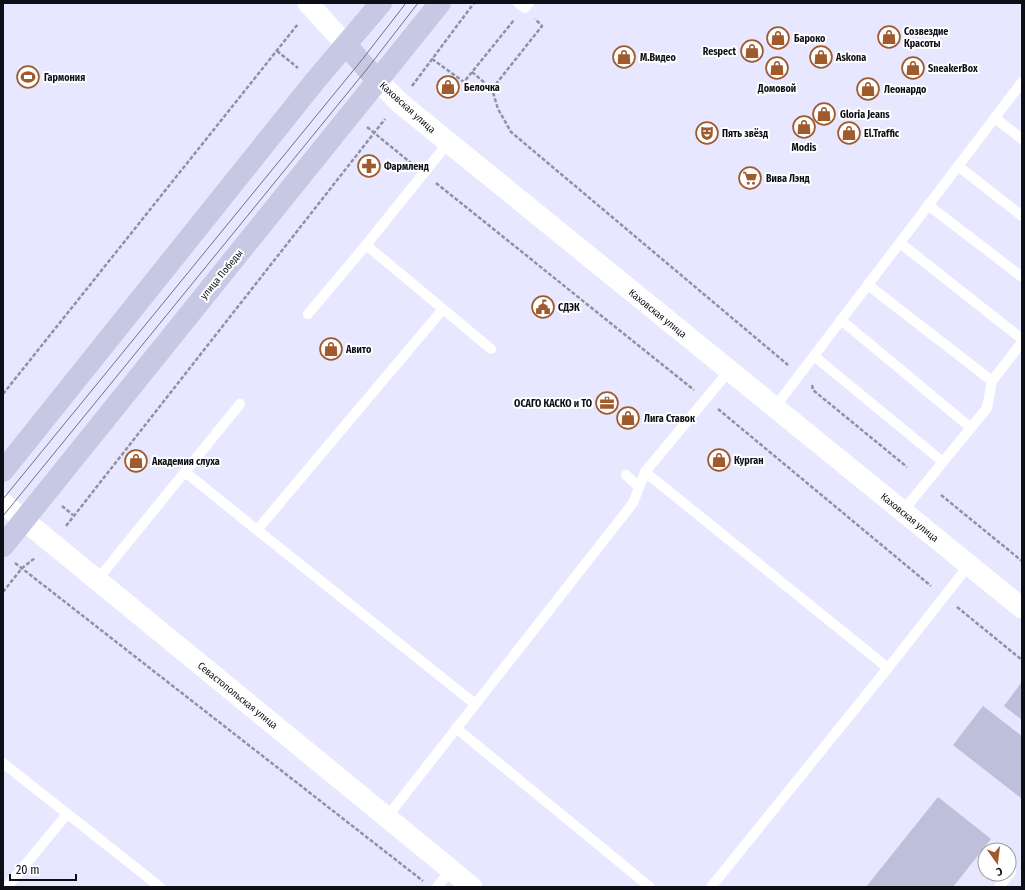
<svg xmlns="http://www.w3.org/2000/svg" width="1025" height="890" font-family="'Fira Sans Condensed',sans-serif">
	<rect width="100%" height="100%" fill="#e7e8ff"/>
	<g fill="#bebfda">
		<polygon points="1021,683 1022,684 1022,720 1004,706"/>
		<polygon points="983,706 1022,736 1022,799 953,745"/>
		<polygon points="938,797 991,839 953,887 866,887"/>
	</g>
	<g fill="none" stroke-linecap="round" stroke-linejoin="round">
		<g stroke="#9091a2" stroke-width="2.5" stroke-dasharray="4 2" stroke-linecap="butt">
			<polyline points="277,51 298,68"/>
			<polyline points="432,59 464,82 514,20"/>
			<polyline points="472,72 492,89 498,109 511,132 788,365"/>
			<polyline points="412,86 474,3"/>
			<polyline points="492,89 542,26 535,19"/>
			<polyline points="367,127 411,163"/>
			<polyline points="436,183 694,390"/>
			<polyline points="812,385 813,390 907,467"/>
			<polyline points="3,394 298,24"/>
			<polyline points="718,409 931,586"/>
			<polyline points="941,495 1022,561"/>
			<polyline points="62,506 73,515"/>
			<polyline points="66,526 385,119"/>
			<polyline points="15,563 423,881"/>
			<polyline points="3,592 22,568 35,558"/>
			<polyline points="957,607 1022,660"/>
		</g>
		<g stroke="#fff" stroke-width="10">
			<polyline points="518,3 525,8 529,3"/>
			<polyline points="995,118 1022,139"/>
			<polyline points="958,166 1022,216"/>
			<polyline points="928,205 1022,277"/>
			<polyline points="900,243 1022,339"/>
			<polyline points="868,285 992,381"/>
			<polyline points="443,309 366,245 448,143"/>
			<polyline points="308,314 366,245"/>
			<polyline points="841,320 971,428"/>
			<polyline points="814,356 943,462"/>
			<polyline points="775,407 1022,82"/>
			<polyline points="185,472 257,530"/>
			<polyline points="645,472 888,668 711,887"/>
			<polyline points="626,475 639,487"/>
			<polyline points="903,511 987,408 992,381 1022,342"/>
			<polyline points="98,579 240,404"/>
			<polyline points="888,668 969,565"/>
			<polyline points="475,704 257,530 443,309 491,349"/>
			<polyline points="456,728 650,887"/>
			<polyline points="3,763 160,887"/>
			<polyline points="387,817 633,503 645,472 729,371"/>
			<polyline points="7,887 67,814"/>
			<polyline points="437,887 451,870"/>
			<polyline points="999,887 1011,872"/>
		</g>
		<g stroke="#fff" stroke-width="21">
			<polyline points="308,3 347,46"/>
			<polyline points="377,80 400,103 1022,608"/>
			<polyline points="3,503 472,887"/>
		</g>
		<g stroke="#c7c8e3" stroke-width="22">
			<polyline points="347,46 377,80"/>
			<polyline points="3,471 315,81 381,3"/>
			<polyline points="3,546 440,3"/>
		</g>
		<g stroke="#70707f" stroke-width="1">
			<polyline points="3,499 361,61 406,3"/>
			<polyline points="3,516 367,69 418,3"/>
		</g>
	</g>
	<defs>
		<g id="shop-ring" transform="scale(1.15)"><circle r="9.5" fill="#fff" stroke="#9f5a2d" stroke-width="1.5"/><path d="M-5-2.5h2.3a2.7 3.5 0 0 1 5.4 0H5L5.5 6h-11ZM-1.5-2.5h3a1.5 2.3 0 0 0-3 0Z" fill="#9f5a2d"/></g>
		<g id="stadium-ring" transform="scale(1.15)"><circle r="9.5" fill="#fff" stroke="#9f5a2d" stroke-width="1.5"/><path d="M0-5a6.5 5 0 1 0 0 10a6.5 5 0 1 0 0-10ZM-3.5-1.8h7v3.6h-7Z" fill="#9f5a2d"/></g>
		<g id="theatre-ring" transform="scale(1.15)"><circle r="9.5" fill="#fff" stroke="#9f5a2d" stroke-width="1.5"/><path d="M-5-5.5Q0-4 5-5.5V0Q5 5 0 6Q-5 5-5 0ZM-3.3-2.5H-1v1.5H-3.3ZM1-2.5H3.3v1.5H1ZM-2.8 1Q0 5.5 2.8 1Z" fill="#9f5a2d"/></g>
		<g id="pharmacy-ring" transform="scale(1.15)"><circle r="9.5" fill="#fff" stroke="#9f5a2d" stroke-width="1.5"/><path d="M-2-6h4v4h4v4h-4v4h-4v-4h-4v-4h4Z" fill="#9f5a2d"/></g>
		<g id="supermarket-ring" transform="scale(1.15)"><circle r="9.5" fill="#fff" stroke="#9f5a2d" stroke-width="1.5"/><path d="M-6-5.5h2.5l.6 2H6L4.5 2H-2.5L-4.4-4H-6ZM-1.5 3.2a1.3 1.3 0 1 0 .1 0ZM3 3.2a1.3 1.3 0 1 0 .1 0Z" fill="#9f5a2d"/></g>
		<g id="civic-ring" transform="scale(1.15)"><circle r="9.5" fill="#fff" stroke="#9f5a2d" stroke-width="1.5"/><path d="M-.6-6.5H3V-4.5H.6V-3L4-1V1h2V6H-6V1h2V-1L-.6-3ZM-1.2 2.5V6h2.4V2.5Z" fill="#9f5a2d"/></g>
		<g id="office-ring" transform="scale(1.15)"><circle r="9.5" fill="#fff" stroke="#9f5a2d" stroke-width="1.5"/><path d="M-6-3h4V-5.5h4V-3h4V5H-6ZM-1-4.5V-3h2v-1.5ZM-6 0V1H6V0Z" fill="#9f5a2d"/></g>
	</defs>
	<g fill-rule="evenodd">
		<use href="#shop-ring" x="889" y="37"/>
		<use href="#shop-ring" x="778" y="38"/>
		<use href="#shop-ring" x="752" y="51"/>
		<use href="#shop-ring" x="624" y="57"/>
		<use href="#shop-ring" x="821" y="57"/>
		<use href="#shop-ring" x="777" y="68"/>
		<use href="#shop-ring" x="913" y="68"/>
		<use href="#stadium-ring" x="28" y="77"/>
		<use href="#shop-ring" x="448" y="87"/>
		<use href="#shop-ring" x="868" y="89"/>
		<use href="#shop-ring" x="824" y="114"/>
		<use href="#shop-ring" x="804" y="127"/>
		<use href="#theatre-ring" x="707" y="133"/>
		<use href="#shop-ring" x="849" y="133"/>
		<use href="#pharmacy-ring" x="369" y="166"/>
		<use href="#supermarket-ring" x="750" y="178"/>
		<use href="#civic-ring" x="543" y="307"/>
		<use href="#shop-ring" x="331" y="349"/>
		<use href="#office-ring" x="607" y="403"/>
		<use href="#shop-ring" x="628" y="418"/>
		<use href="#shop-ring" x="719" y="460"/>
		<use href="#shop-ring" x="136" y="461"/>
	</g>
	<g text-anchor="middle" stroke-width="4" stroke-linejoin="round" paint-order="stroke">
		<g font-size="10" font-weight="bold" fill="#0e0e17" stroke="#fff" text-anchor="start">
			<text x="904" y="35">Созвездие<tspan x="904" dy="12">Красоты</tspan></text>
			<text x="794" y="42">Бароко</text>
			<text x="736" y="55" text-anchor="end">Respect</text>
			<text x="640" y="61">М.Видео</text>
			<text x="836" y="61">Askona</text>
			<text x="928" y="72">SneakerBox</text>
			<text x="44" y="81">Гармония</text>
			<text x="464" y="91">Белочка</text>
			<text x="777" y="92" text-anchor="middle">Домовой</text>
			<text x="884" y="93">Леонардо</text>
			<text x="840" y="118">Gloria Jeans</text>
			<text x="722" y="137">Пять звёзд</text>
			<text x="864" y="137">El.Traffic</text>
			<text x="804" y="151" text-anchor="middle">Modis</text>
			<text x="384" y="170">Фармленд</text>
			<text x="766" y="182">Вива Лэнд</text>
			<text x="558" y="311">СДЭК</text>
			<text x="346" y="353">Авито</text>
			<text x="592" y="407" text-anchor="end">ОСАГО КАСКО и ТО</text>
			<text x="644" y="422">Лига Ставок</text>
			<text x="734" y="464">Курган</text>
			<text x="152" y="465">Академия слуха</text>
		</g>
		<g font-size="10" fill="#0e0e17" stroke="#fff">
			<text transform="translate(408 107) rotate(42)" y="4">Каховская улица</text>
			<text transform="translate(221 274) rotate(-51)" y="4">улица Победы</text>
			<text transform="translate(658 313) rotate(39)" y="4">Каховская улица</text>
			<text transform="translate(910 517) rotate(39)" y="4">Каховская улица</text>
			<text transform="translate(238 695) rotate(39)" y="4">Севастопольская улица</text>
		</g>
	</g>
	<rect width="1025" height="890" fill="none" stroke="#0e0e17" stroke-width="8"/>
	<g transform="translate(997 862) rotate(166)"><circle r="19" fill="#ffffff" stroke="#9f9fa2"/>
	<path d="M0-3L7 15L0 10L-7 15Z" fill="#9f5a2d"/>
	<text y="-6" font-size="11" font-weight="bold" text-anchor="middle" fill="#0e0e17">С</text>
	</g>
	<path d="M10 874v6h66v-6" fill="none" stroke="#0e0e17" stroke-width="2"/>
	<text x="16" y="874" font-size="12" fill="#0e0e17" stroke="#ffffff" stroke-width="3" paint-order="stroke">20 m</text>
</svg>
